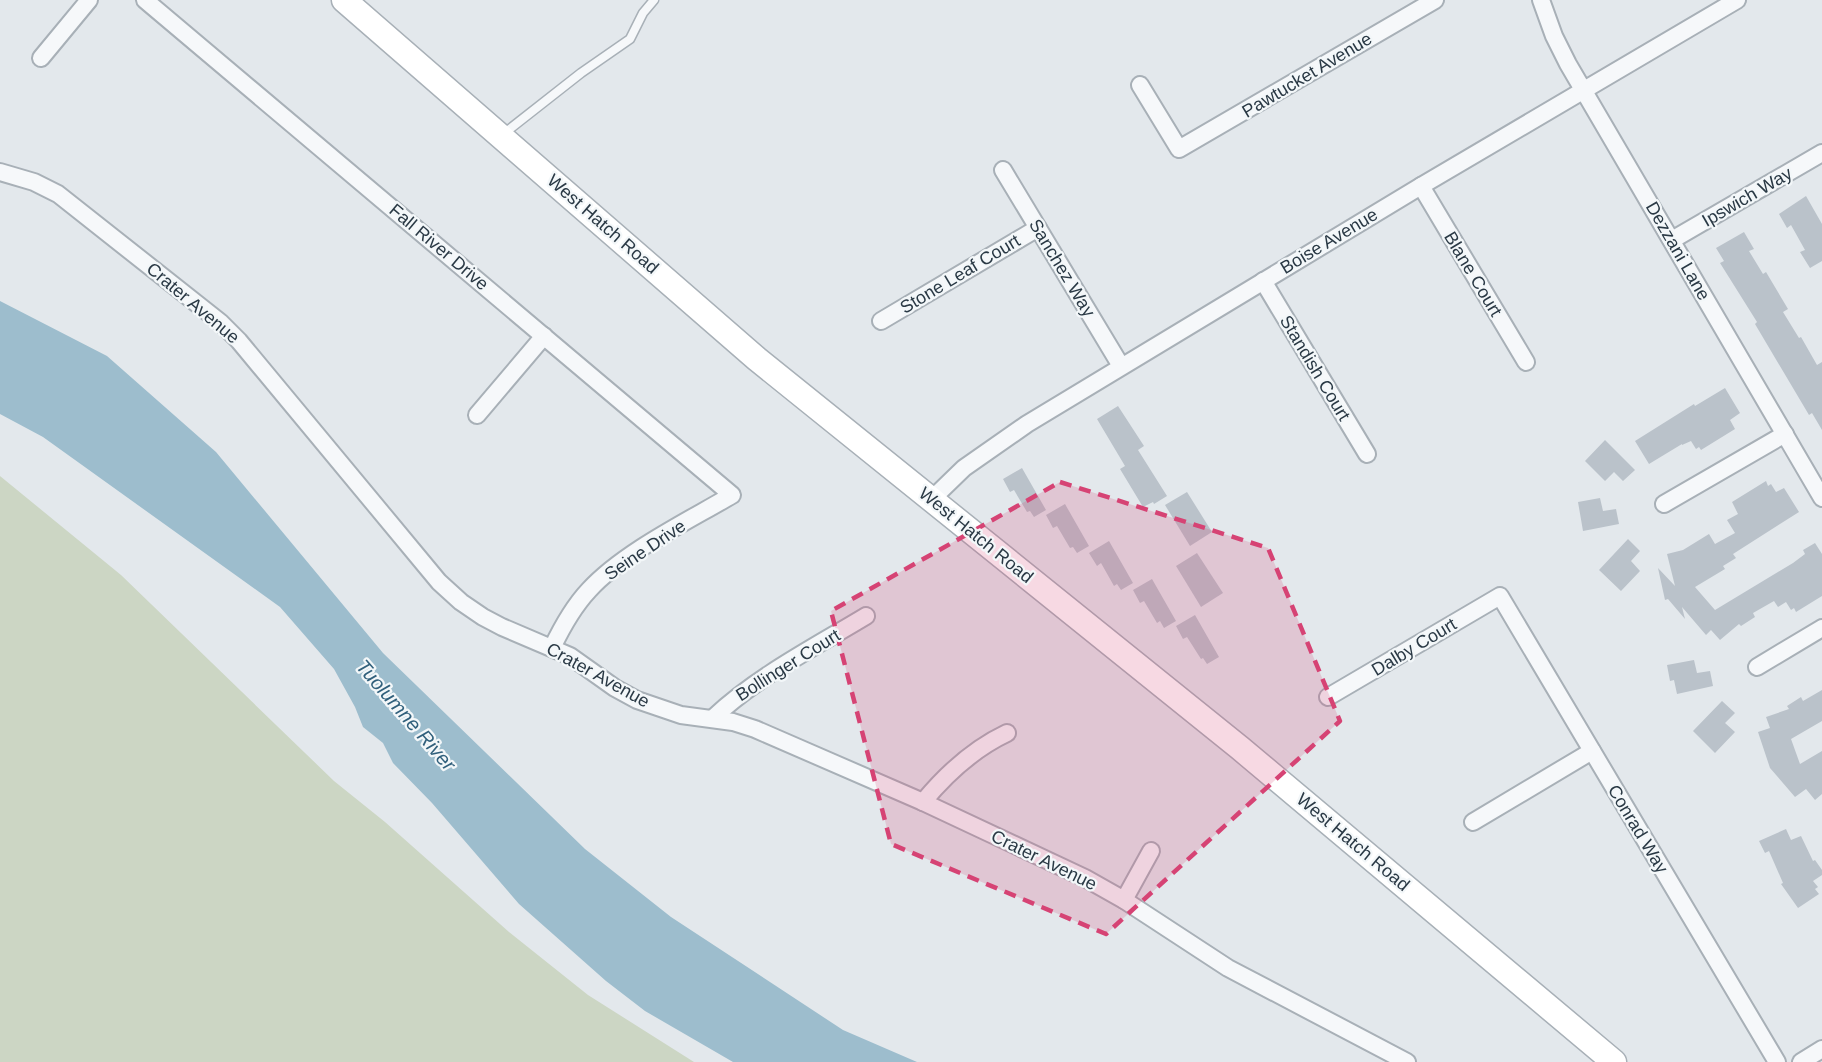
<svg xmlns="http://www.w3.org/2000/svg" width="1822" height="1062" font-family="Arial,sans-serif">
	<rect width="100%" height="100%" fill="#e3e8ec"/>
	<polygon fill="#ccd6c4" points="0,476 121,575 334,781 385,822 509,932 588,995 694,1062 0,1062"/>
	<polygon fill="#9dbdcd" points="0,301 107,356 216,452 383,653 585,849 671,917 843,1030 917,1062 733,1062 645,1011 606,981 519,904 432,803 393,763 383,743 363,727 355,707 334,669 280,607 43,437 0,414"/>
	<g fill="#bac2ca">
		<polygon points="1806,196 1822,224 1822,261 1810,268 1800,252 1805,250 1791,225 1787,228 1779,214"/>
		<polygon points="1744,232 1754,249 1749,251 1763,274 1766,272 1788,309 1783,312 1799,338 1801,337 1817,365 1822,362 1822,430 1812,413 1809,415 1755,324 1757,322 1720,263 1724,261 1716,248"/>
		<polygon points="1725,388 1740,413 1730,420 1735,429 1701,450 1699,447 1696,449 1691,441 1682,445 1682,444 1649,464 1635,441 1694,404 1695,406"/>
		<polygon points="1118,406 1144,446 1138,450 1167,496 1154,504 1153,502 1143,507 1120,469 1125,466 1097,419"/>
		<polygon points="1605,440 1635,470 1623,481 1614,472 1605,481 1585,461"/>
		<polygon points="1022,468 1046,510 1034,517 1030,511 1027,512 1014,490 1010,492 1003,479"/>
		<polygon points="1766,481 1768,486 1771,484 1776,492 1784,488 1799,512 1733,554 1736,558 1723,566 1725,569 1695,587 1715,610 1793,563 1805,554 1803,550 1815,543 1822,554 1822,596 1796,612 1794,608 1791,610 1786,602 1778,607 1774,601 1753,613 1755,617 1741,626 1739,624 1720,640 1711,630 1706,635 1682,607 1685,619 1668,599 1665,600 1658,568 1675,586 1667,554 1683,550 1709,534 1715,544 1735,533 1727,520 1738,514 1732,502"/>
		<polygon points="1187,492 1212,532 1190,546 1165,505"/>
		<polygon points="1600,498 1603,511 1616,509 1619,524 1583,531 1578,502"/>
		<polygon points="1065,504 1089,546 1077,553 1073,547 1070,548 1057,526 1053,528 1046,515"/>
		<polygon points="1628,539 1640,551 1631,561 1640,571 1621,591 1599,570"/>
		<polygon points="1109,541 1133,583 1121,590 1117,584 1114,586 1101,563 1097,566 1089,553"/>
		<polygon points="1197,553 1223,593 1201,607 1176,566"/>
		<polygon points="1152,579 1176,621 1164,628 1160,621 1157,623 1144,601 1140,603 1133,590"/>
		<polygon points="1195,615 1219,657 1207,664 1203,658 1201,659 1187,637 1183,639 1176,626"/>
		<polygon points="1694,660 1697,673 1710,671 1713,686 1677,694 1674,680 1670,681 1667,665"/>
		<polygon points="1822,690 1822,721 1791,739 1800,764 1822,751 1822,794 1815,800 1806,789 1795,797 1770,768 1758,732 1770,728 1766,717 1789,709 1787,706 1801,697 1803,701"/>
		<polygon points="1722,701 1735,713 1725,723 1735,732 1715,753 1693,731"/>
		<polygon points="1786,829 1791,840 1801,836 1813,861 1815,860 1822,870 1822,875 1813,881 1818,887 1815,889 1819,894 1798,908 1781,884 1783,883 1769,851 1765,853 1759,841"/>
	</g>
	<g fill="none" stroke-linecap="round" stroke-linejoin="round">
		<g stroke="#a8b0b7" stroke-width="11">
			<polyline id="service" points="502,135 581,73 630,39 643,13 654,0"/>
		</g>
		<g stroke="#a8b0b7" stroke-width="20">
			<g id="minor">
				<path d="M145,0L732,495C688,521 624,552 589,590C573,607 562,627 552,648"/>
				<polyline points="1541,0 1554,36 1568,64 1822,498"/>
				<polyline points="41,58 89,0"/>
				<polyline points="1140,85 1179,149 1435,0"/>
				<polyline points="1003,170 1121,366"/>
				<polyline points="0,172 34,182 58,194 220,322 239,341 439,582 461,602 483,617 502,627 570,656 615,688 637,700 681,715 733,722 755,729 923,802 1085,878 1124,900 1228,968 1407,1062"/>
				<polyline points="1421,186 1526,362"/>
				<polyline points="1672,240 1822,153"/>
				<polyline points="1263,281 1367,454"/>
				<polyline points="881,321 1038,228"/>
				<polyline points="477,415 544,336"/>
				<polyline points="932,499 964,468 1027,424 1421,186 1737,0"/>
				<polyline points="1664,504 1785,434"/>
				<polyline points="1757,667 1822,628"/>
				<polyline points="1328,697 1500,596 1777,1062"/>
				<path d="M713,718C758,676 813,648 866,616"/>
				<path d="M923,802C947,773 973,749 1007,733"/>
				<polyline points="1473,822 1592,751"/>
				<polyline points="1124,900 1151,851"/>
				<polyline points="1801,1062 1822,1049"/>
			</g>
		</g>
		<g stroke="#a8b0b7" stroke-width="27">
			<polyline id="secondary" points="344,0 757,359 1240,748 1614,1062"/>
		</g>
		<use href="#service" stroke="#f6f8fa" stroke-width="8"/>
		<use href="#minor" stroke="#f6f8fa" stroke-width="16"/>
		<use href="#secondary" stroke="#fff" stroke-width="24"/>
	</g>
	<path fill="#d64374" fill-opacity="0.2" stroke="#d64374" stroke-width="4.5" stroke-dasharray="12 8" stroke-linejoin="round" d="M1060,482L1268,548L1340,721L1106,934L891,844L831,611Z"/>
	<g text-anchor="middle" stroke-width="4.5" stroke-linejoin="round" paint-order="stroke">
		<g font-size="18" fill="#2a3945" stroke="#f3f7f9">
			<text transform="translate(1307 75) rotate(-31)" y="6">Pawtucket Avenue</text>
			<text transform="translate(1747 197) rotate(-30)" y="6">Ipswich Way</text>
			<text transform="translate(603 224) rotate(41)" y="6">West Hatch Road</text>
			<text transform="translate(1329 241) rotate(-31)" y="6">Boise Avenue</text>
			<text transform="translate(439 247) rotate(40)" y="6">Fall River Drive</text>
			<text transform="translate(1678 251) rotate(60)" y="6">Dezzani Lane</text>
			<text transform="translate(1062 268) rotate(59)" y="6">Sanchez Way</text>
			<text transform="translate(960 274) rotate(-31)" y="6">Stone Leaf Court</text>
			<text transform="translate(1473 274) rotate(59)" y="6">Blane Court</text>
			<text transform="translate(193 303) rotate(40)" y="6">Crater Avenue</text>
			<text transform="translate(1315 368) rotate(59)" y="6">Standish Court</text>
			<text transform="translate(976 535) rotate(39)" y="6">West Hatch Road</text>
			<text transform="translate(645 550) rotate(-34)" y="6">Seine Drive</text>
			<text transform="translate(1414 647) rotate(-31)" y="6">Dalby Court</text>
			<text transform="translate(788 665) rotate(-32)" y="6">Bollinger Court</text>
			<text transform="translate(598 675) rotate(29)" y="6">Crater Avenue</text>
			<text transform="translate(1638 829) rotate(59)" y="6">Conrad Way</text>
			<text transform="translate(1353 842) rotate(40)" y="6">West Hatch Road</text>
			<text transform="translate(1044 860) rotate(26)" y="6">Crater Avenue</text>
		</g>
		<g font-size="20" font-style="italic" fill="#31607c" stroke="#f3f7f9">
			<text transform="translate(406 715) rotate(49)" y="7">Tuolumne River</text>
		</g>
	</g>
</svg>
